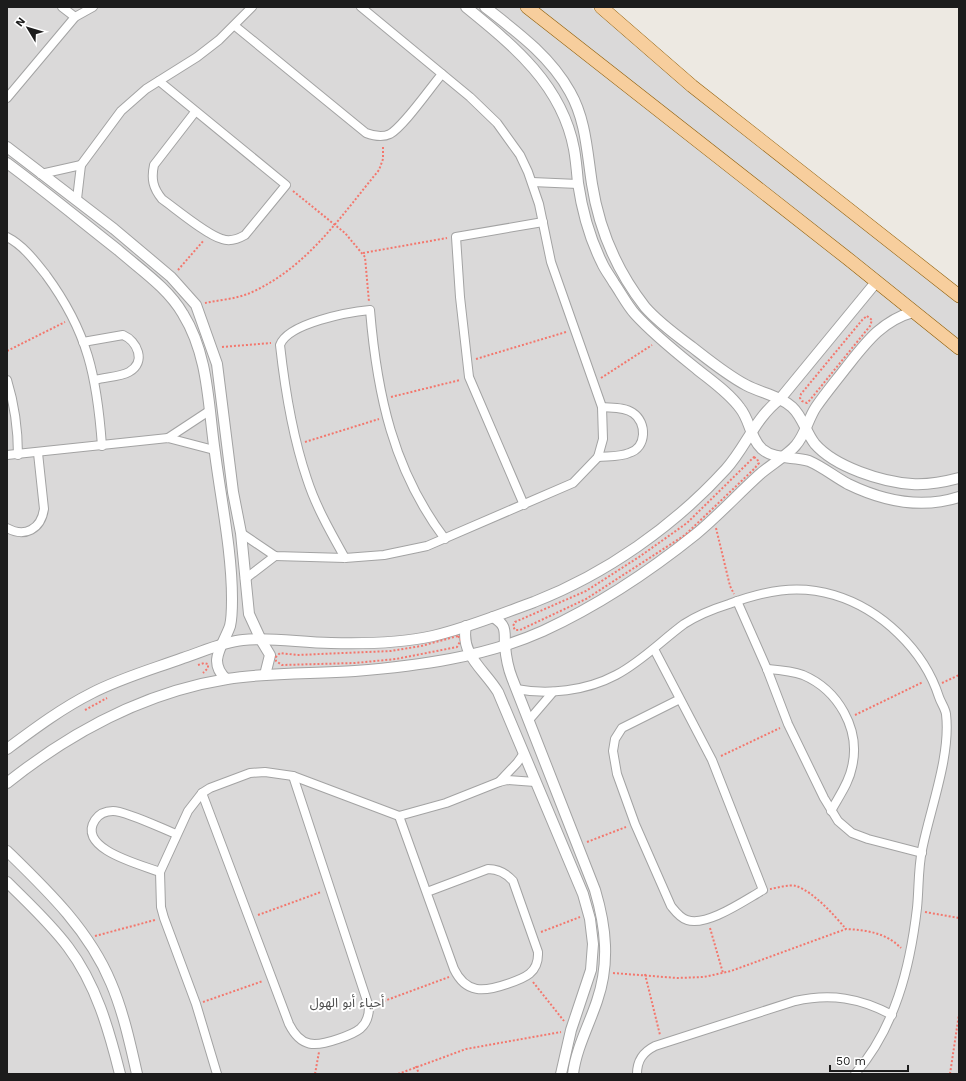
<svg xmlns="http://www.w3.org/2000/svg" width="966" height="1081" font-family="'Work Sans','Noto Sans Arabic',sans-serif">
	<rect width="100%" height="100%" fill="#ede9e2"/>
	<polygon fill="#dad9d9" points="7,7 590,7 959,298 959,1074 7,1074"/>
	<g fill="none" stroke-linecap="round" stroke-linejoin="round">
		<g stroke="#a3a3a3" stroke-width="10">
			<g id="minor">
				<polyline points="62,7 75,17"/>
				<path d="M235,26L366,133C374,136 382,138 390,134C404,126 430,88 442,74"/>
				<path d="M159,81L286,185L245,235C238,239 230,242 222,239C207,235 176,209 162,199C153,188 151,179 154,165L195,112"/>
				<polyline points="7,98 75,17 93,7"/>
				<polyline points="41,174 81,165"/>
				<polyline points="532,182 578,184"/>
				<polyline points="77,199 81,165 121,111 146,89 197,57 219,40 252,7"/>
				<path d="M7,237C23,245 35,261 46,275C88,332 97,377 102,446"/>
				<path d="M83,342L123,335C137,341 147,362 129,372C120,377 105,377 95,380"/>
				<path d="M7,380C15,406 18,429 18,455"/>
				<polyline points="168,438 209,411"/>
				<polyline points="7,455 168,438 214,450"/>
				<path d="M598,457C608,456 620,457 629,453C647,448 647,422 633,413C625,407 612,408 602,407"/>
				<polyline points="524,505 469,377 460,297 456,237 543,222"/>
				<path d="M7,528C25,538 41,529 44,509L38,453"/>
				<polyline points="241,533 275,556 345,558 384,555 427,546 573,483 598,457 603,439 602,407 551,262 539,204 528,172 520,155 497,123 470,97 361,7"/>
				<path d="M345,558C331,533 316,507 307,479C292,435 285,390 280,345C288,323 349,312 370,310C377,394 393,470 445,539"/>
				<polyline points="245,579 275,556"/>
				<polyline points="737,601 767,669 788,724 824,798 838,821 852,833 868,839 922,853"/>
				<path d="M654,649L712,760L763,890C745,900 707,927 687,920C680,918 675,911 671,906L635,824L617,774L613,751L615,739L622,728L680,699"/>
				<path d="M767,669C779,670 792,671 803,675C838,690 861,729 852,767C849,783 839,796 831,811"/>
				<path d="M516,689C548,695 586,691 616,675C641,662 661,641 684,624C698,615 713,609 729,604C764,591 797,584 834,595C881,609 924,650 939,697C941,703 945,708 946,714C951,756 930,809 922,850C918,869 919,889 917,908C910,968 895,1028 855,1074"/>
				<polyline points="529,720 553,692"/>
				<polyline points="499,782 517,763 524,753"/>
				<path d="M202,793L289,1024C301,1048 315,1047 338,1039C356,1033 369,1028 369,1007L293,776"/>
				<path d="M399,816L454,969C466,994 484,992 507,984C525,978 539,973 538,952L513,881C506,873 499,869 488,869L427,892"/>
				<path d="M160,872C142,865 76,849 95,820C99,814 106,811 113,811C126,811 163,829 176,834"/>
				<polyline points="217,1074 196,1004 164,918 161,907 160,872 188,811 202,793 210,788 250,773 265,772 293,776 399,816 446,803 499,782 507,780 535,782"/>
				<path d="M637,1074C637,1060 643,1052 655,1046L795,1001C831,993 860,998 892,1015"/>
			</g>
		</g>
		<g stroke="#a3a3a3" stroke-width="12">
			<g id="tertiary">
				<path d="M466,7C514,46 562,85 574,149C576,160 577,172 578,183C582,210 590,239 602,263C605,270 610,276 614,283C621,293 627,305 635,314C654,335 677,353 698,370C713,382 729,393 740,408C750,420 750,438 762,449C775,460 793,456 809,461C823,467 835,477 848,484C883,501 922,509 959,497"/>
				<path d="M485,7C517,32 550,56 570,92C586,120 587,152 592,184C599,229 617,271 645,307C659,323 676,335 692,347C710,361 727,375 746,385C761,393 780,396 792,407C803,417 806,433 815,444C835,467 882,482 912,484C928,485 944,482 959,478"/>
				<polyline points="7,147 114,229 171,277 196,305 217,364 233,492 241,533 249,614 261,640 270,655 265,675"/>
				<path d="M7,163C45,191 81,221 118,250C141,270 168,288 183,314C209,356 208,406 215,453C221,500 232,552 232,599C232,608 232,618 230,626C223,646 207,661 226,679"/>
				<path d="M493,617C508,626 504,632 505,646C506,657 508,668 512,678L595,890C606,927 610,963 597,1001C589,1025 576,1049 573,1074"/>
				<path d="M466,626C460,655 484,669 498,692L583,894L590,919L593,944L591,970L571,1030L561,1074"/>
				<path d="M7,749C34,729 62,708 92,693C121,678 153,669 183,658C202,652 222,642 243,640C272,637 302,643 331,643C364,644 400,643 433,636C467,628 501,614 534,602C606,574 674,526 726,469C746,447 755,418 780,399L877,281"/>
				<path d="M7,783C71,732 146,692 227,679C270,672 313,674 355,671C418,666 485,657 543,631C597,606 650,571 696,534C718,516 738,494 759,475C769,466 789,454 796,445C805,435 808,419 816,407C825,394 835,382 845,369C865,344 881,321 913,312"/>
				<path d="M7,851C47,890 89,930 111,983C123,1011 130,1043 137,1074"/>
				<path d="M7,882C28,903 50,923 68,947C96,984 109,1030 120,1074"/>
			</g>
		</g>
		<g stroke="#8d5d07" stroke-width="14">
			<g id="primary">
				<polyline points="527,7 847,258 959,348"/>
				<polyline points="601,7 692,86 959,296"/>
			</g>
		</g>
		<g stroke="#f3776d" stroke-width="2" stroke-dasharray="2 2" stroke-linecap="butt">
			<polyline points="293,191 345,233 365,257 369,302"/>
			<polyline points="363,253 447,238"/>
			<polyline points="178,270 204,240"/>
			<path d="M205,303C219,300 236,299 250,293C307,268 341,216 379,170L383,159V145"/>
			<polygon points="867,316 872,320 870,326 810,400 807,403 802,401 800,398 801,394 863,319"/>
			<polyline points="222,347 271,343"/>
			<polyline points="7,351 65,322"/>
			<polyline points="476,359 566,332"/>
			<polyline points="601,378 652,345"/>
			<polyline points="391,397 460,380"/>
			<polyline points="305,442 379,419"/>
			<polygon points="754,457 757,459 759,463 754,469 685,535 586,599 520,630 515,630 513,626 515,622 586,591 639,557 687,523"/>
			<polyline points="716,528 730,586 734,594"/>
			<polygon points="458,636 461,640 457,647 396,659 355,663 282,665 276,661 276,657 280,653 297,655 391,651 421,646"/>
			<polyline points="198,665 204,663 208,664 208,668 203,673"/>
			<polyline points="942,683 959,675"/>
			<polyline points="85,710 107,698"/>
			<polyline points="855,715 923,682"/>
			<polyline points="721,756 780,728"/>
			<polyline points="587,842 626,827"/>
			<path d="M770,889C777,888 789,884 796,886C814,892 834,915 846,929"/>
			<polyline points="925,912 959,918"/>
			<polyline points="258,915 321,892"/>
			<polyline points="710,928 723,973"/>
			<polyline points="541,932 580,917"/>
			<polyline points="95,936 155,920"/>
			<path d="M613,973L677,978L704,977L731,971L846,929C867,930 886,933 901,948"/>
			<polyline points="645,974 660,1035"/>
			<polyline points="533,982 564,1021"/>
			<polyline points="203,1002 263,981"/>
			<polyline points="376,1004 449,977"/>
			<polyline points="416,1066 419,1074"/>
			<polyline points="315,1074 319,1052"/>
			<polyline points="398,1074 466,1049 561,1032"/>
			<polyline points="950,1074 959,1014"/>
		</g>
		<use href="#minor" stroke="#fff" stroke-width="8"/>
		<use href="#tertiary" stroke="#fff" stroke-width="10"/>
		<use href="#primary" stroke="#f7ce9d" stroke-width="13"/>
	</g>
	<g text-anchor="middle" stroke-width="4" stroke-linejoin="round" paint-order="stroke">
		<g font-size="13" fill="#4f4f4f" stroke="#fff">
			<text x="347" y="1007">أحياء أبو الهول</text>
		</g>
	</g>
	<rect width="966" height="1081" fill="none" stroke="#1c1c1c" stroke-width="16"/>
	<g transform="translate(28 28) rotate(308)" stroke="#ffffff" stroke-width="3" paint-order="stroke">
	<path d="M0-3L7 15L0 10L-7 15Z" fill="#1c1c1c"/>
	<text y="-6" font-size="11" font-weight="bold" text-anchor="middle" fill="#1c1c1c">N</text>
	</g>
	<path d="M830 1065v6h78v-6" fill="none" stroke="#1c1c1c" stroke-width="2"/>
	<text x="836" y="1065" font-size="12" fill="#1c1c1c" stroke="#ffffff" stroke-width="3" paint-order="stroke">50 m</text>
</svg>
